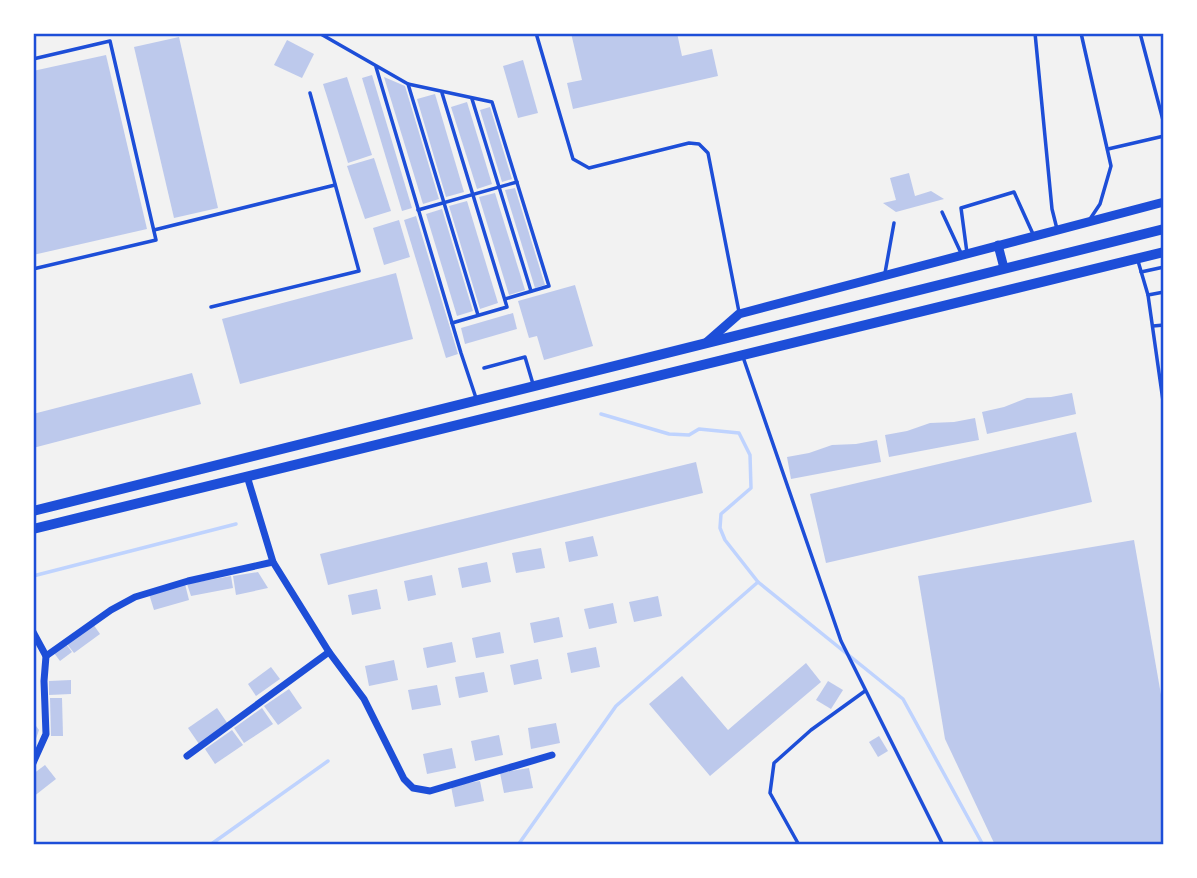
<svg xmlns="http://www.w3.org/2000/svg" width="1197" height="878" font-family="Helvetica,sans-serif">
	<rect width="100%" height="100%" fill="#f2f2f2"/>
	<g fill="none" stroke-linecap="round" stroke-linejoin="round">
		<g stroke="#bfd3fe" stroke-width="3.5">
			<polyline points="601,414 669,434 689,435 699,429 739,433 750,455 751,488 721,514 720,528 725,540 758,582 903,699 983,845"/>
			<polyline points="33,576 236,524"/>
			<polyline points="210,845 328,761"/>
			<polyline points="518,845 616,706 758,582"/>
		</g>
	</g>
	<g fill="#bdc9ec">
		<polygon points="571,33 677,33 682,56 712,49 718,76 573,109 567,83 582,80"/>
		<polygon points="179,37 218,208 174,218 134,47"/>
		<polygon points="287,40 314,54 302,78 274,65"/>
		<polygon points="106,55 147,229 33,255 33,71"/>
		<polygon points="523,60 538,113 518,118 503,66"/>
		<polygon points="372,75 412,208 402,211 362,78"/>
		<polygon points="347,77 372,155 348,163 323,84"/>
		<polygon points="384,77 405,86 439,199 423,204"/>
		<polygon points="435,94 464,192 446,197 417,99"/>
		<polygon points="467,102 492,184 477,189 451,107"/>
		<polygon points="490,107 512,179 502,182 480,110"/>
		<polygon points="374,158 391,211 365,219 347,166"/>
		<polygon points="909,173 915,196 931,191 944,199 896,212 883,203 896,200 890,178"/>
		<polygon points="515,188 545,285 535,288 505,190"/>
		<polygon points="495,193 525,290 509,295 479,197"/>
		<polygon points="467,201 498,303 480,309 449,206"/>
		<polygon points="442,209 473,311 457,316 426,214"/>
		<polygon points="416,216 458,354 446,358 404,220"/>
		<polygon points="399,220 410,257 384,265 373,228"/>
		<polygon points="396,273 413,339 240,384 222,319"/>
		<polygon points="575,285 593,346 544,360 537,336 529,338 518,301"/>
		<polygon points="513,313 517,329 465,344 461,328"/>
		<polygon points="192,373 201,404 33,448 33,414"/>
		<polygon points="1072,393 1076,414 987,434 982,412 1004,407 1027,398 1051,397"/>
		<polygon points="975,418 979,440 889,457 885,435 907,431 930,423 954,422"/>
		<polygon points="1076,432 1092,502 826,563 810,494"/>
		<polygon points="877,440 881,462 791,479 787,457 809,453 832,445 856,444"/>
		<polygon points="696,462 703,493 328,585 320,554"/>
		<polygon points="593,536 598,556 569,562 565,542"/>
		<polygon points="1134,540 1164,712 1164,844 995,845 945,739 918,576"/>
		<polygon points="541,548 545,568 516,573 512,553"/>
		<polygon points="487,562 491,582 462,588 458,568"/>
		<polygon points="258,572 268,588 236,595 233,576"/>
		<polygon points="432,575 436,595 408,601 404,581"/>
		<polygon points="231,576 233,588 191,596 187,584"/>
		<polygon points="185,584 189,600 154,610 149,594"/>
		<polygon points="377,589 381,609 352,615 348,595"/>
		<polygon points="658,596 662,616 634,622 629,602"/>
		<polygon points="613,603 617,623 589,629 584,609"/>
		<polygon points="559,617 563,637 534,643 530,623"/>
		<polygon points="93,624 100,634 74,653 67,644"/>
		<polygon points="500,632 504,653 476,658 472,638"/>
		<polygon points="452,642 456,662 427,668 423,648"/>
		<polygon points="66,644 72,652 60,661 54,653"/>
		<polygon points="596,647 600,667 571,673 567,653"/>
		<polygon points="538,659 542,679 514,685 510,665"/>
		<polygon points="394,660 398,680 369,686 365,666"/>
		<polygon points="806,663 821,682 710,776 649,704 682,676 728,730"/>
		<polygon points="271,667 280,679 256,696 248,684"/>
		<polygon points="484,672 488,692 459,698 455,677"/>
		<polygon points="71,680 71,694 49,695 49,681"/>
		<polygon points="828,681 843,690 831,709 816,700"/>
		<polygon points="437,685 441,705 412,710 408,690"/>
		<polygon points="289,689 302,708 278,725 264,706"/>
		<polygon points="50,698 62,698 63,736 51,736"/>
		<polygon points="217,708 228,724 199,744 188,728"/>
		<polygon points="262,708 273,724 244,743 234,728"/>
		<polygon points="33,722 39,730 33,748"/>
		<polygon points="556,723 560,743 531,749 528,728"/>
		<polygon points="232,730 243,745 215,764 205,749"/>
		<polygon points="499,735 503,755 475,761 471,741"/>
		<polygon points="879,736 888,751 878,757 869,742"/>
		<polygon points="452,748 456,768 427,774 423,754"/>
		<polygon points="45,765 56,779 33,797 33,774"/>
		<polygon points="529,768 533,788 504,793 500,773"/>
		<polygon points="480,781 484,801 455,807 451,786"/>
	</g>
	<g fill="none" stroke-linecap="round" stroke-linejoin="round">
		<g stroke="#1d4ed8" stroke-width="3.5">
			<polyline points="319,33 408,84 492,102 549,286 505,299"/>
			<polyline points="536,33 573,159 589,168 689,143 699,144 708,153 739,312"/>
			<polyline points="1035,33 1052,209 1057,229"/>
			<polyline points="1081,33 1111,166 1100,204 1090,219"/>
			<polyline points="1140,33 1164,124"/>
			<polyline points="33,59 110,41 156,240 33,269"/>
			<polyline points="376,67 461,353 476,398"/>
			<polyline points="408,84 478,315"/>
			<polyline points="442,93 507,307 452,323"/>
			<polyline points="472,99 531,291"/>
			<polyline points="1108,149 1164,136"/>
			<polyline points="418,210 517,182"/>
			<polyline points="942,212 961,253"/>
			<polyline points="154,230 335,185"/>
			<polyline points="967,253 961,208 1014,192 1033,234"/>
			<polyline points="1138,261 1148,295 1164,408"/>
			<polyline points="1141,272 1164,267"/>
			<polyline points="885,273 894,223"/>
			<polyline points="1148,295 1164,292"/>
			<polyline points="211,307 359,271 310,93"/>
			<polyline points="1153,326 1164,325"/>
			<polyline points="743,357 841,641 943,845"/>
			<polyline points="484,368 525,357 533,384"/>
			<polyline points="799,845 770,793 774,763 811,730 865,691"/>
		</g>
		<g stroke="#1d4ed8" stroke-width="7">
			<polyline points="247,476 273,562 329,652 364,699 404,779 413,788 430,791 552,755"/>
			<polyline points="33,632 46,656 44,681 46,734 33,763"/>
			<polyline points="46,656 111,610 135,597 188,581 273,562"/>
			<polyline points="187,756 329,652"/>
		</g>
		<g stroke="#1d4ed8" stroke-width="9">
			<polyline points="998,245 1004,268"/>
			<polyline points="707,342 739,314 1164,202"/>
		</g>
		<g stroke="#1d4ed8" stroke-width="10">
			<polyline points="33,511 1164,229"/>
			<polyline points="33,529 1164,252"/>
		</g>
	</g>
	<rect width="1197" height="878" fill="none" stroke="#ffffff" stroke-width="70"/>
	<rect x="35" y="35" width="1127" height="808" fill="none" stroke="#1d4ed8" stroke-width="2.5"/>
</svg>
